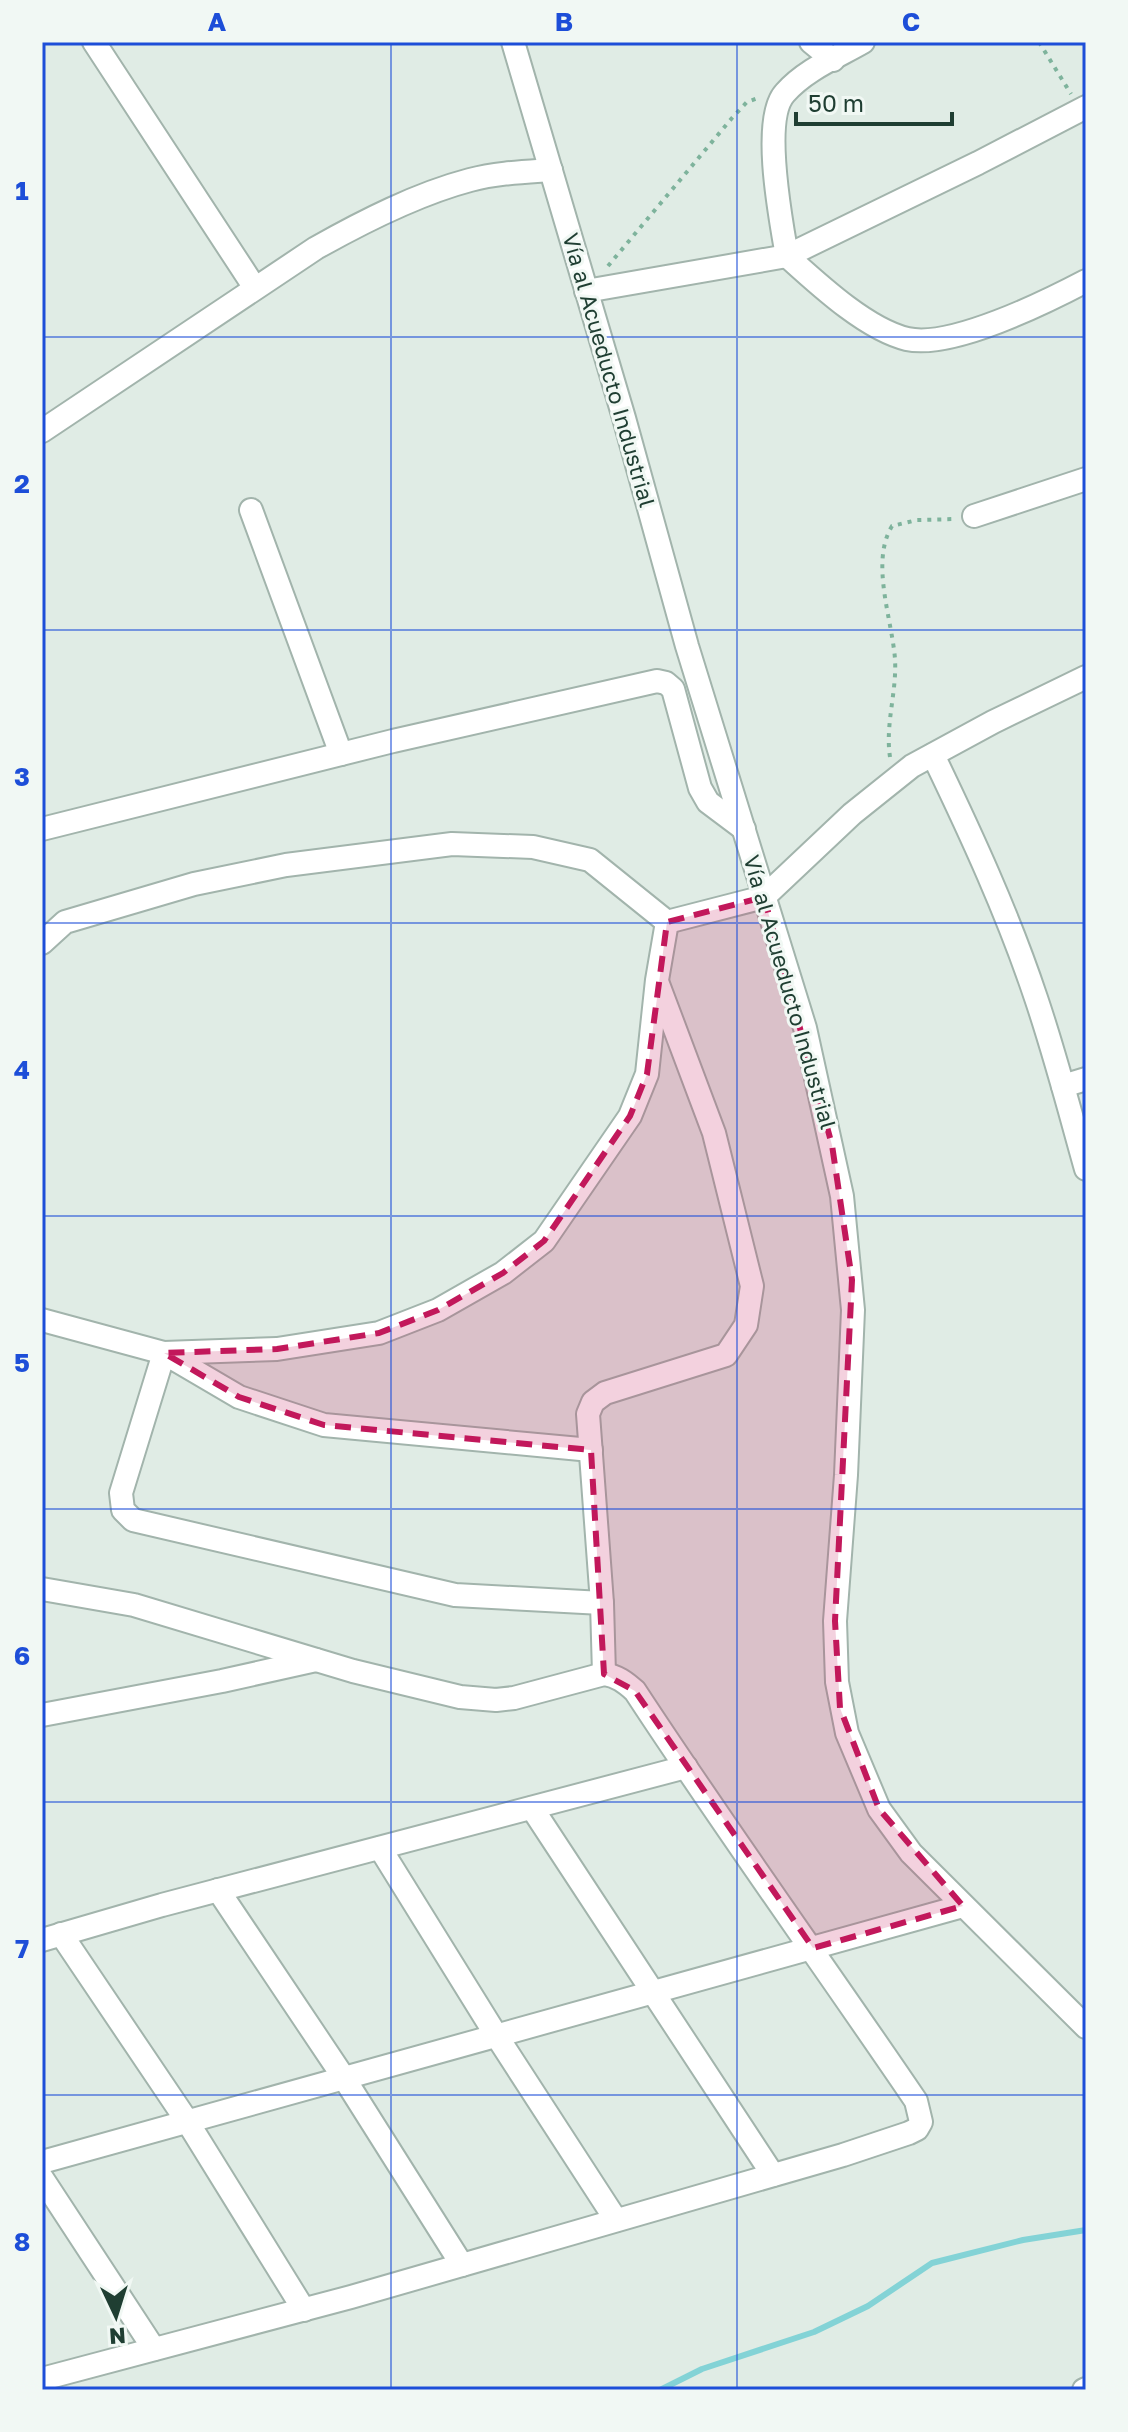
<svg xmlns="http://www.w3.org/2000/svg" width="1128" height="2432" font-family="'Golos Text',sans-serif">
	<rect width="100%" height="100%" fill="#e0ece5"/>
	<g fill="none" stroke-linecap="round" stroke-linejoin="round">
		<polyline stroke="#83d3d6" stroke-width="6" points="660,2390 702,2369 814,2332 868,2306 932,2263 1023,2240 1086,2230"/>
		<g stroke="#a2b4ac" stroke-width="26">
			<g id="minor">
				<polyline points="94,42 255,288"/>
				<polyline points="513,42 624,418 687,646 805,1028 842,1196 853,1310 846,1475 835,1621 837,1682 847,1733 879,1809 911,1853 1086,2027"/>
				<polyline points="811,42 833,60"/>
				<path d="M863,42C837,57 805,70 785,93C761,119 781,221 787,256C818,284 866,329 907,339C951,349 1046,302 1086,281"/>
				<polyline points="586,291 787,256 978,163 1086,107"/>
				<path d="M42,431L316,248C364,221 417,194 470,180C497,173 523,172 551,170"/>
				<polyline points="251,510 341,754"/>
				<polyline points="974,516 1086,479"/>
				<path d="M933,755C971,834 1008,914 1036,998C1055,1054 1070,1112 1086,1169"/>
				<polyline points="42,829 393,741 657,681 666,683 673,689 700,788 708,802 744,829"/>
				<polyline points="667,922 764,897 852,814 912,766 993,722 1086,677"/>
				<polyline points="42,943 65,922 194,884 286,865 452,844 533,847 590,860 667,922"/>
				<polyline points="1063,1086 1086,1079"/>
				<polyline points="42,1320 164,1353 277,1349 379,1333 438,1310 503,1273 544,1241 630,1116 647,1074 657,980 667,922"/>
				<polyline points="591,1450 324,1425 239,1397 164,1353 121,1493 123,1510 133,1520 455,1595 602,1603"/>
				<path d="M42,1589L134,1605L353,1671L460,1697L496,1700L514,1698L604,1674C617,1676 625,1682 635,1691C726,1830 823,1964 916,2101L921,2122L917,2129L909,2133L843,2155L351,2297L42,2379"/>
				<polyline points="604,1674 602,1603 588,1414 593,1402 605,1393 726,1355 746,1325 752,1286 714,1133 658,984"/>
				<polyline points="42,1715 222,1681 316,1660"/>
				<polyline points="532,1808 773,2175"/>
				<polyline points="380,1848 496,2035 616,2220"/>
				<polyline points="218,1890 344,2078 462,2265"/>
				<polyline points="61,1934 187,2121 304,2310"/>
				<polyline points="42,1940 162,1905 686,1767"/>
				<polyline points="42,2162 963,1906"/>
				<polyline points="42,2178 154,2349"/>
				<polyline points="1084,2390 1086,2389"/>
			</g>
		</g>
		<g stroke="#7eb39c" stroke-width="4" stroke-dasharray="4 6" stroke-linecap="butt">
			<polyline points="1039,42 1071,94"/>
			<polyline points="608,266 732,118 747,102 758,98"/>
			<path d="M890,757C885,724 897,692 895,659C892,619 870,562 892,526L917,520L956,519"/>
		</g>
		<use href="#minor" stroke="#fff" stroke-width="22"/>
	</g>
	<path fill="#c2185b" fill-opacity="0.2" stroke="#c2185b" stroke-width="6" stroke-dasharray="16 10" stroke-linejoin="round" d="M764,897L832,1145L852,1280L835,1621L840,1708L879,1809L963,1906L813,1948L635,1691L604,1674L591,1450L324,1425L239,1397L164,1353L277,1349L379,1333L438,1310L503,1273L544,1241L630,1116L647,1074L667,922Z"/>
	<path fill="none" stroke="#1d4ed8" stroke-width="2" stroke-opacity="0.55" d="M391,42V2390M737,42V2390M42,337H1086M42,630H1086M42,923H1086M42,1216H1086M42,1509H1086M42,1802H1086M42,2095H1086"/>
	<g text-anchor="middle" stroke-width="6" stroke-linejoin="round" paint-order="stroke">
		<g font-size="22" fill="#1f3e32" stroke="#f1f8f4">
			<text transform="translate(609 370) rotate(74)" y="8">Vía al Acueducto Industrial</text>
			<text transform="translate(790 992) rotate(74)" y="8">Vía al Acueducto Industrial</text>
		</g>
	</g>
	<rect width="1128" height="2432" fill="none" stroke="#f1f8f4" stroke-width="88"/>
	<g transform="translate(116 2316) rotate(176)" stroke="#f1f8f4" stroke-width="6" paint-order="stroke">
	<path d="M0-6L14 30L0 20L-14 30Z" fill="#1f3e32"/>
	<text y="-12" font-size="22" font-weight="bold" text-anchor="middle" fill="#1f3e32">N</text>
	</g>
	<path d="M796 112v12h156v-12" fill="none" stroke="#1f3e32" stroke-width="4"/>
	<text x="808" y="112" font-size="24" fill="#1f3e32" stroke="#f1f8f4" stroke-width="6" paint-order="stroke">50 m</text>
	<rect x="44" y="44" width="1040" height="2344" fill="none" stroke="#1d4ed8" stroke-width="3"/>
	<g font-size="26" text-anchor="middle" font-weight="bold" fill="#1d4ed8">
		<text x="217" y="31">A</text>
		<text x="564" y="31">B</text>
		<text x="911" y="31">C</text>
		<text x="22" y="200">1</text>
		<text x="22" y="493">2</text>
		<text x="22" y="786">3</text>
		<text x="22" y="1079">4</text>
		<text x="22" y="1372">5</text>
		<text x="22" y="1665">6</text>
		<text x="22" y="1958">7</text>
		<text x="22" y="2251">8</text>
	</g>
</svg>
